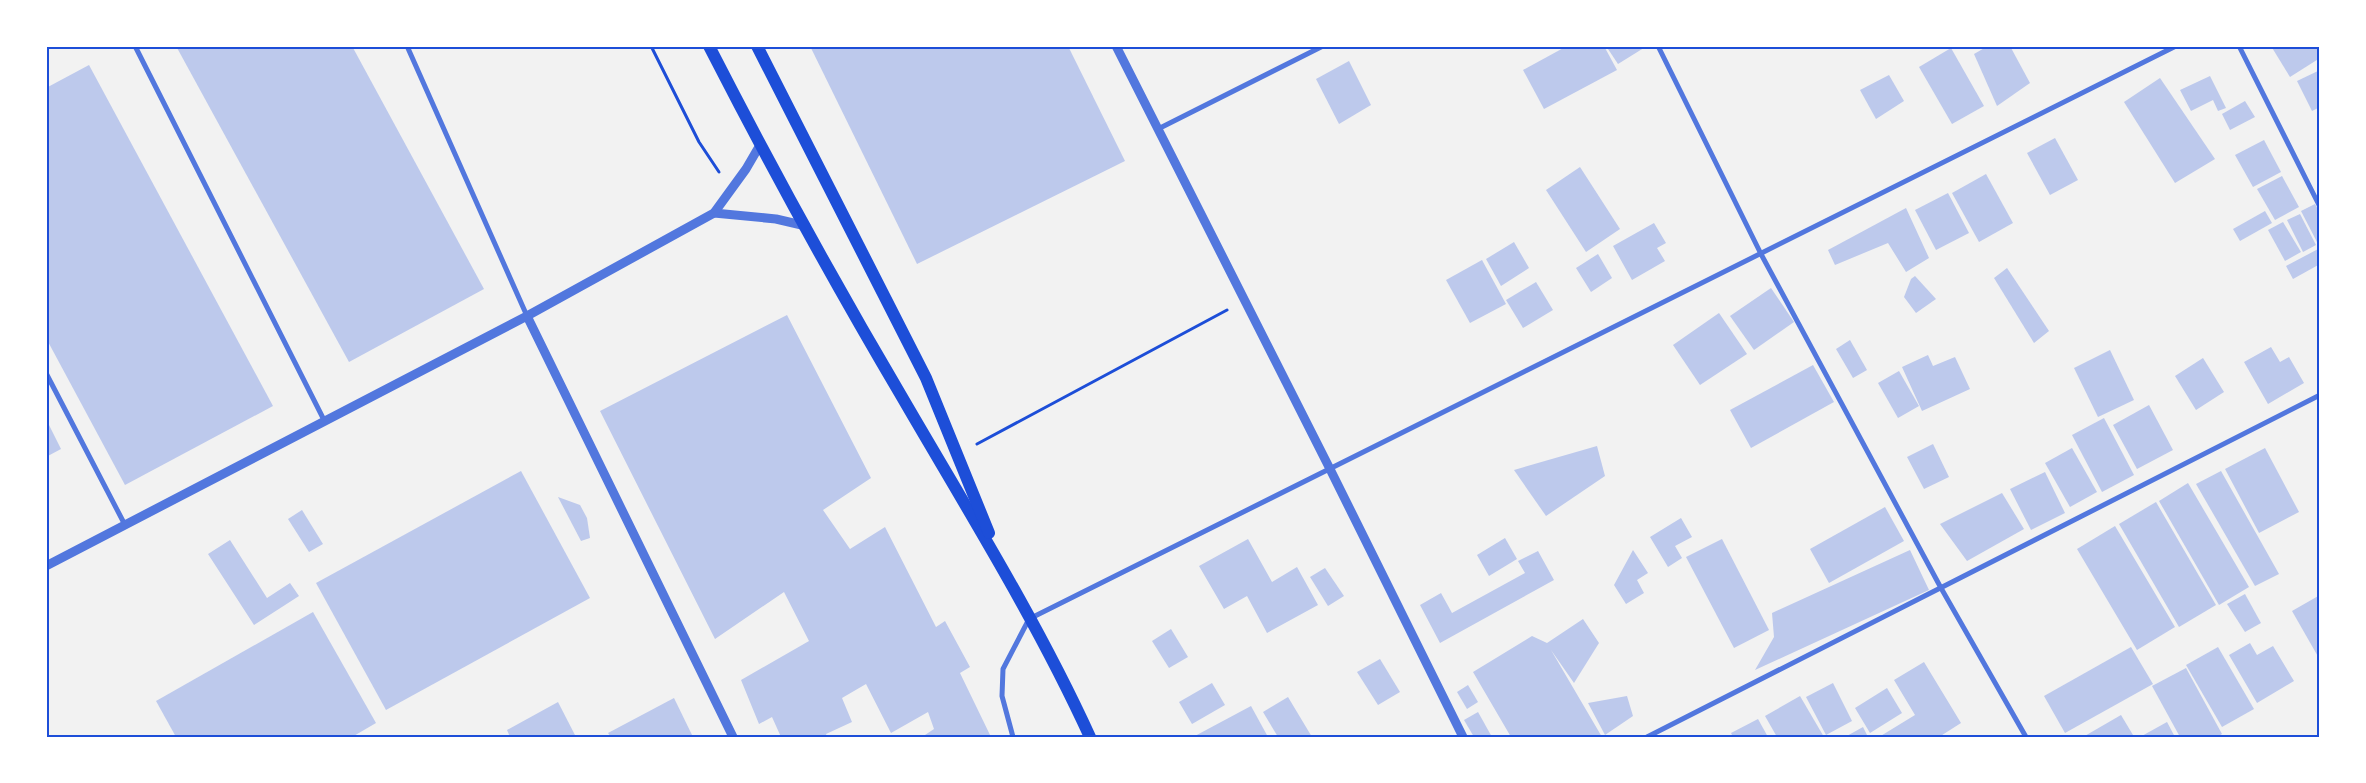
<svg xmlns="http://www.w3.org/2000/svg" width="2366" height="783" font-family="'Noto Sans',sans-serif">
	<rect width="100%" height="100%" fill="#f2f2f2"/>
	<g fill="#bdc9ec">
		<polygon points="176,46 352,46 484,289 349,362"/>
		<polygon points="810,46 1068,46 1125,161 917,264"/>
		<polygon points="1567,46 1604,46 1617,70 1544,109 1523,70"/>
		<polygon points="1606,46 1647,46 1618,64"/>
		<polygon points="1988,46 2010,46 2030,83 1997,106 1974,54"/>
		<polygon points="2271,46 2319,46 2320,58 2290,77"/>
		<polygon points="1951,48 1984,106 1952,124 1919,67"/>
		<polygon points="1349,61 1371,105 1339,124 1316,79"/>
		<polygon points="89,65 273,406 125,485 46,338 46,88"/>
		<polygon points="2320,70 2320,107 2312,111 2297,81"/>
		<polygon points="1889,75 1904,101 1876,119 1860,90"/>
		<polygon points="2210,76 2226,108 2218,111 2213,100 2191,111 2180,90"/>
		<polygon points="2160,78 2215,159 2175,183 2124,102"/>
		<polygon points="2245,101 2255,117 2230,130 2222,114"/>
		<polygon points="2055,138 2078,180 2050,195 2027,153"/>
		<polygon points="2264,140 2281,172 2253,187 2235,155"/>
		<polygon points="1580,167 1620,229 1586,252 1546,190"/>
		<polygon points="1986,174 2013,223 1979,242 1952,193"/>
		<polygon points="2282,176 2299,207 2275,220 2257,189"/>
		<polygon points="1948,193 1969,233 1936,250 1915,210"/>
		<polygon points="2315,204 2320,213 2318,244 2301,211"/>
		<polygon points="1906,208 1929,258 1906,272 1888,243 1835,265 1828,250"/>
		<polygon points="2265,211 2272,223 2240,241 2233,229"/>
		<polygon points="2300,214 2316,245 2303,252 2287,220"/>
		<polygon points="2283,222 2301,252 2285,261 2268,230"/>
		<polygon points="1654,223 1666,243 1657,248 1665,261 1632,280 1613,246"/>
		<polygon points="1514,242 1529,268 1501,286 1486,259"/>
		<polygon points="2320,248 2320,264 2293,279 2286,266"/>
		<polygon points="1598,254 1612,278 1591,292 1576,268"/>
		<polygon points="1482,260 1506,304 1470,323 1446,280"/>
		<polygon points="2007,268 2049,331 2034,343 1994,278"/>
		<polygon points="1915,276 1936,299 1916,313 1904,297 1911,279"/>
		<polygon points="1536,282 1553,310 1523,328 1506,300"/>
		<polygon points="1771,288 1794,322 1754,350 1730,316"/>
		<polygon points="1719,313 1747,354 1700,385 1673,345"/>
		<polygon points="787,315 871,478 823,510 850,549 885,527 936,627 945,621 970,667 960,673 991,737 922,737 934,729 928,712 891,733 866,684 842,698 852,722 826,734 827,737 781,737 772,717 759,724 741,680 809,641 784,592 715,639 600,411"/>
		<polygon points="1850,340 1867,370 1853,378 1836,349"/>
		<polygon points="2271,347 2280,362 2289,357 2304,383 2268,404 2244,362"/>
		<polygon points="2110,350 2134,400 2098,417 2074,368"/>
		<polygon points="1928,355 1933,366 1955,357 1970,389 1922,411 1902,367"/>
		<polygon points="2203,358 2224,392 2196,410 2175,376"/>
		<polygon points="1813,365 1834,402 1751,448 1730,410"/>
		<polygon points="1899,371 1919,406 1898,418 1878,383"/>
		<polygon points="2149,405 2173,450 2137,469 2113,425"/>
		<polygon points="2104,418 2134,475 2102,492 2072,435"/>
		<polygon points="46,419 61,449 46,457"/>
		<polygon points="1933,444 1949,477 1924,489 1907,457"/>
		<polygon points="1597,446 1605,476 1546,516 1514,470"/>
		<polygon points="2072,448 2097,492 2070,507 2045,463"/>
		<polygon points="2265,448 2299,512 2259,533 2225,469"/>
		<polygon points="521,471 590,598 386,710 316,583"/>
		<polygon points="2221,471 2279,574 2255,586 2196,484"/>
		<polygon points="2045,472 2065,513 2031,530 2010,489"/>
		<polygon points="2188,483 2249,587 2219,605 2159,501"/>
		<polygon points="2002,493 2024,529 1967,561 1940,524"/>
		<polygon points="558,497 580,505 587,518 590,538 581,541"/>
		<polygon points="2156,502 2216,605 2179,627 2119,524"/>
		<polygon points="1885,507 1904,541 1829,583 1810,549"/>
		<polygon points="302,510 323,544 309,552 288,519"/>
		<polygon points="1681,518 1692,537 1675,546 1682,558 1668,567 1650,537"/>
		<polygon points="2115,526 2175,627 2137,650 2077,549"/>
		<polygon points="1505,538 1517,559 1489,576 1477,555"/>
		<polygon points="1248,539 1272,582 1297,567 1318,605 1267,633 1247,596 1224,609 1199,566"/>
		<polygon points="1722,539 1769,630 1734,648 1686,557"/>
		<polygon points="230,540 267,598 290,583 299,596 254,625 208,554"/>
		<polygon points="1633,550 1648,573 1637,580 1644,593 1626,604 1614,585"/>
		<polygon points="1910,550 1929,590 1755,670 1774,637 1772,613"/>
		<polygon points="1538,551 1554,580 1440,643 1420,605 1441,593 1452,613 1525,573 1518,561"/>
		<polygon points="1325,568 1344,596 1328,606 1310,577"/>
		<polygon points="2245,594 2261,623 2245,632 2227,604"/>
		<polygon points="2320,595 2320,660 2292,611"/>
		<polygon points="313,612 376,723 352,737 176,737 156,701"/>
		<polygon points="1583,619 1599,643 1574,683 1551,650 1602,737 1511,737 1473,672 1532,636 1547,643"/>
		<polygon points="1171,629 1188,657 1169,668 1152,641"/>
		<polygon points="2250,643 2257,655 2273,646 2294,681 2257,703 2229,655"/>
		<polygon points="2131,647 2153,684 2065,733 2044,696"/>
		<polygon points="2218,647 2254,709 2222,727 2186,665"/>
		<polygon points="1380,659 1400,692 1378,705 1357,672"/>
		<polygon points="1924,662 1961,723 1939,737 1879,737 1915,715 1894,680"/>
		<polygon points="2186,668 2222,734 2217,737 2180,737 2152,686"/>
		<polygon points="1212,683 1225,705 1192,724 1179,702"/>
		<polygon points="1833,683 1852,721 1826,735 1806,697"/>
		<polygon points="1468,685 1478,702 1467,709 1457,692"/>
		<polygon points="1887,688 1902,713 1870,733 1855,708"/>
		<polygon points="1627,696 1633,716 1605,735 1588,703"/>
		<polygon points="1800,696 1824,737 1777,737 1765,716"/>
		<polygon points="1288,697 1312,737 1278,737 1263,712"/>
		<polygon points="674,698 693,737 611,737 608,733"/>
		<polygon points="558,702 576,737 510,737 507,730"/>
		<polygon points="1251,706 1268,737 1193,737"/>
		<polygon points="1478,712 1492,737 1474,737 1464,720"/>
		<polygon points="2121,715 2133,735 2129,737 2083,737"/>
		<polygon points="1758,719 1768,737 1733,737 1731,733"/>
		<polygon points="2167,722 2175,737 2140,737"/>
		<polygon points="1863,727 1868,737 1845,737"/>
	</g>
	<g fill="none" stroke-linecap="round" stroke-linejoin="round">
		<g stroke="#1d4ed8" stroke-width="3">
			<polyline points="651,46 699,142 719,172"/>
			<polyline points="977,444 1227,310"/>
		</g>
		<g stroke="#5277de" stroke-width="5">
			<polyline points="135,46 325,422"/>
			<polyline points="407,46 527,316"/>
			<polyline points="1658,46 1761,254 1941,588 2026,737"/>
			<polyline points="2239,46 2320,207"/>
			<polyline points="1158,129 1323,46"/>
			<polyline points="46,373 125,525"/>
			<polyline points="1013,737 1002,696 1003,669 1029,619 2176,46"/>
			<polyline points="1647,737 2320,395"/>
		</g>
		<g stroke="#5277de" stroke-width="9">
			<polyline points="1116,46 1330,469 1463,737"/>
			<polyline points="714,213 776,219 806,226"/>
			<polyline points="527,316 733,737"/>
			<polyline points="46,566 527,316 714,213 746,169 760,145"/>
		</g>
		<g stroke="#1d4ed8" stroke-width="12">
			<path d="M709,46C770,165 834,282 902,397C967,509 1036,619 1090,737"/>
			<polyline points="757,46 926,378 989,533"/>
		</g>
	</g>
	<rect width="2366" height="783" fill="none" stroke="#ffffff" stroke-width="95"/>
	<rect x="48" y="48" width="2270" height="688" fill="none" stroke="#1d4ed8" stroke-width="2"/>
</svg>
